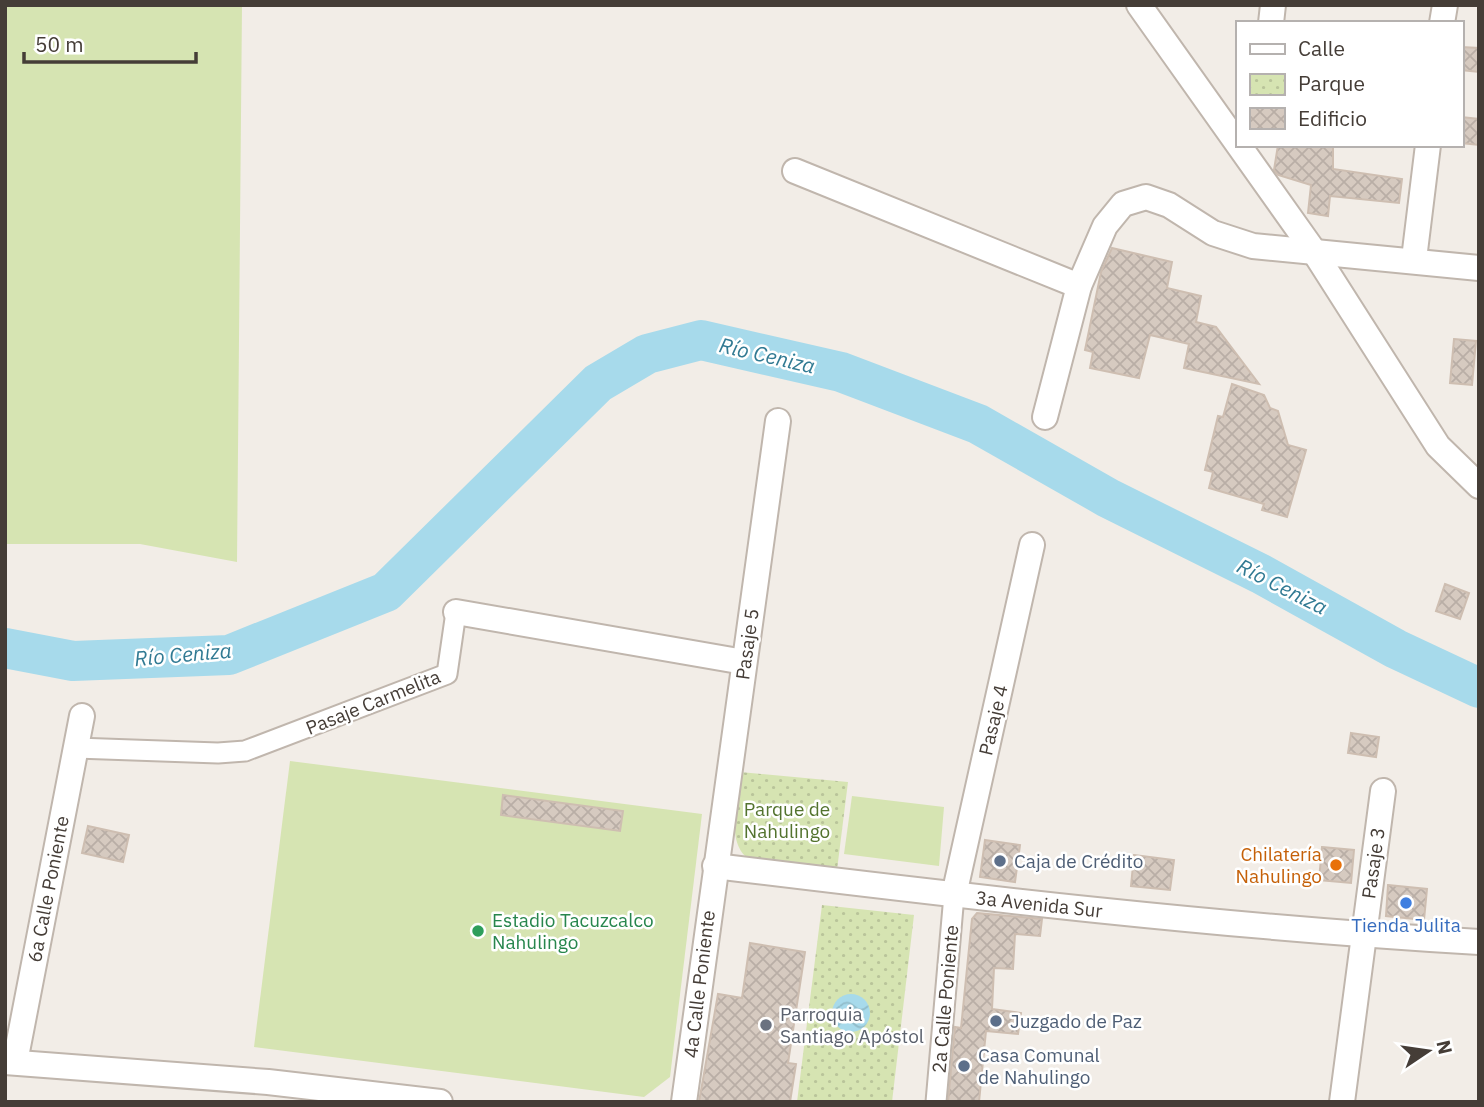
<svg xmlns="http://www.w3.org/2000/svg" width="1484" height="1107" font-family="'IBM Plex Sans',sans-serif">
	<defs>
		<pattern id="park-dots" width="8" height="8" patternUnits="userSpaceOnUse" patternTransform="scale(1.75)"><rect width="8" height="8" fill="#d6e4b2"/><path d="M2 2h.1M6 6h.1" fill="none" stroke="#b9c49a" stroke-width="1.8" stroke-linecap="round"/></pattern>
		<pattern id="water-waves" width="16" height="10" patternUnits="userSpaceOnUse" patternTransform="scale(1.75)"><rect width="16" height="10" fill="#a7daeb"/><path d="M0 5q4-4 8 0t8 0" fill="none" stroke="#91bcca"/></pattern>
		<pattern id="building-cross-hatch" width="8" height="8" patternUnits="userSpaceOnUse" patternTransform="scale(1.75)"><rect width="8" height="8" fill="#d6cac0"/><path d="M0 0l8 8M0 8l8-8" fill="none" stroke="#b9aea6"/></pattern>
	</defs>
	<rect width="100%" height="100%" fill="#f2ede7"/>
	<g fill="#d6e4b2">
		<polygon points="5,5 242,5 237,562 140,544 5,544"/>
		<polygon points="290,761 702,814 670,1077 644,1097 254,1047"/>
		<polygon points="852,796 944,807 939,866 844,854"/>
	</g>
	<g fill="url(#park-dots)">
		<path d="M740,772L848,782L837,870L751,860C724,846 738,798 740,772Z"/>
		<polygon points="822,905 914,915 892,1102 797,1102"/>
	</g>
	<circle fill="url(#water-waves)" cx="851" cy="1013" r="19"/>
	<g fill="none" stroke-linecap="round" stroke-linejoin="round">
		<polyline stroke="#a7daeb" stroke-width="40" points="5,648 73,661 229,655 386,592 598,383 647,354 701,340 841,372 978,424 1108,498 1261,574 1396,649 1479,688"/>
	</g>
	<g fill="url(#building-cross-hatch)" stroke="#cebeb1" stroke-width="2">
		<polygon points="1461,47 1479,48 1479,72 1461,70"/>
		<polygon points="1461,117 1479,119 1479,145 1461,143"/>
		<polygon points="1278,145 1333,145 1333,169 1402,179 1399,203 1330,196 1328,216 1308,213 1311,185 1278,175 1274,170"/>
		<polygon points="1112,248 1172,262 1167,288 1201,296 1196,322 1216,327 1259,384 1184,368 1189,344 1150,335 1139,378 1090,368 1093,352 1085,350 1101,272"/>
		<polygon points="1454,339 1476,341 1472,385 1450,383"/>
		<polygon points="1232,384 1264,395 1270,408 1278,411 1288,445 1306,450 1287,517 1262,510 1264,504 1209,488 1213,472 1205,470 1218,416 1223,417"/>
		<polygon points="1445,584 1469,593 1460,619 1436,611"/>
		<polygon points="1351,733 1379,737 1376,757 1348,753"/>
		<polygon points="503,795 623,811 620,831 501,815"/>
		<polygon points="88,826 129,835 123,862 82,853"/>
		<polygon points="985,840 1020,845 1015,882 980,877"/>
		<polygon points="1322,847 1354,850 1351,883 1319,880"/>
		<polygon points="1134,855 1174,860 1170,890 1131,886"/>
		<polygon points="1388,885 1427,889 1424,920 1386,916"/>
		<polygon points="977,913 1042,919 1040,936 1015,934 1013,969 994,968 992,1009 1021,1013 1018,1034 986,1031 979,1102 948,1102 955,1027 961,1028 972,919"/>
		<polygon points="750,943 805,952 788,1063 796,1064 790,1102 699,1102 718,994 742,998"/>
	</g>
	<g fill="none" stroke-linecap="round" stroke-linejoin="round">
		<g stroke="#c0b6ad" stroke-width="23">
			<g id="pedestrian">
				<polyline points="76,748 218,753 245,751 447,674 456,612"/>
				<polyline points="936,1102 954,895"/>
			</g>
		</g>
		<g stroke="#c0b6ad" stroke-width="28">
			<g id="minor">
				<polyline points="1139,5 1313,250 1438,446 1479,486"/>
				<polyline points="1271,23 1273,5"/>
				<polyline points="1442,23 1445,5"/>
				<polyline points="795,171 1079,286 1105,226 1123,204 1146,197 1169,205 1213,233 1253,246 1479,268"/>
				<polyline points="1414,259 1428,145"/>
				<polyline points="1045,417 1079,286"/>
				<polyline points="456,612 744,662"/>
				<path d="M715,866C969,897 1223,927 1479,942"/>
				<polyline points="954,895 1032,545"/>
				<polyline points="5,1062 268,1082 440,1102"/>
				<polyline points="15,1062 82,716"/>
				<polyline points="684,1102 778,421"/>
				<polyline points="1342,1102 1383,791"/>
			</g>
		</g>
		<use href="#pedestrian" stroke="#fff" stroke-width="19"/>
		<use href="#minor" stroke="#fff" stroke-width="24"/>
	</g>
	<g fill="#5c6f8a" stroke="#fff" stroke-width="2.5">
		<circle cx="1000" cy="861" r="7"/>
		<circle cx="996" cy="1021" r="7"/>
		<circle cx="964" cy="1066" r="7"/>
	</g>
	<circle fill="#e8710a" stroke="#fff" stroke-width="2.5" cx="1336" cy="865" r="7"/>
	<circle fill="#3f7fe0" stroke="#fff" stroke-width="2.5" cx="1406" cy="903" r="7"/>
	<circle fill="#2e9e5b" stroke="#fff" stroke-width="2.5" cx="478" cy="931" r="7"/>
	<circle fill="#6b7280" stroke="#fff" stroke-width="2.5" cx="766" cy="1025" r="7"/>
	<g text-anchor="middle" stroke-width="5" stroke-linejoin="round" paint-order="stroke">
		<g font-size="19" fill="#453d37" stroke="#fff">
			<text transform="translate(747 644) rotate(-82)" y="7">Pasaje 5</text>
			<text transform="translate(373 702) rotate(-22)" y="7">Pasaje Carmelita</text>
			<text transform="translate(993 720) rotate(-77)" y="7">Pasaje 4</text>
			<text transform="translate(1373 863) rotate(-82)" y="7">Pasaje 3</text>
			<text transform="translate(48 889) rotate(-79)" y="7">6a Calle Poniente</text>
			<text transform="translate(1039 904) rotate(6)" y="7">3a Avenida Sur</text>
			<text transform="translate(699 984) rotate(-83)" y="7">4a Calle Poniente</text>
			<text transform="translate(945 999) rotate(-85)" y="7">2a Calle Poniente</text>
		</g>
		<g font-size="19" fill="#53732e" stroke="#fff">
			<text x="787" y="816">Parque de<tspan x="787" dy="22">Nahulingo</tspan></text>
		</g>
		<g font-size="19" fill="#c56008" stroke="#fff" text-anchor="end">
			<text x="1322" y="861">Chilatería<tspan x="1322" dy="22">Nahulingo</tspan></text>
		</g>
		<g font-size="19" fill="#4e5e75" stroke="#fff" text-anchor="start">
			<text x="1014" y="868">Caja de Crédito</text>
			<text x="1010" y="1028">Juzgado de Paz</text>
			<text x="978" y="1062">Casa Comunal<tspan x="978" dy="22">de Nahulingo</tspan></text>
		</g>
		<g font-size="19" fill="#27864d" stroke="#fff" text-anchor="start">
			<text x="492" y="927">Estadio Tacuzcalco<tspan x="492" dy="22">Nahulingo</tspan></text>
		</g>
		<g font-size="19" fill="#366cbe" stroke="#fff">
			<text x="1406" y="932">Tienda Julita</text>
		</g>
		<g font-size="19" fill="#5b616d" stroke="#fff" text-anchor="start">
			<text x="780" y="1021">Parroquia<tspan x="780" dy="22">Santiago Apóstol</tspan></text>
		</g>
		<g font-size="21" font-style="italic" fill="#317a93" stroke="#fff">
			<text transform="translate(767 356) rotate(13)" y="7">Río Ceniza</text>
			<text transform="translate(1282 587) rotate(27)" y="7">Río Ceniza</text>
			<text transform="translate(183 655) rotate(-5)" y="7">Río Ceniza</text>
		</g>
	</g>
	<rect width="1484" height="1107" fill="none" stroke="#453d37" stroke-width="14"/>
	<rect x="1236" y="21" width="228" height="126" fill="#ffffff" stroke="#b5b1af" stroke-width="2"/>
	<rect x="1250" y="44" width="35" height="10" fill="#ffffff" stroke="#b5b1af" stroke-width="2"/>
	<text x="1298" y="56" font-size="21" fill="#453d37">Calle</text>
	<rect x="1250" y="74" width="35" height="21" fill="url(#park-dots)" stroke="#b5b1af" stroke-width="2"/>
	<text x="1298" y="91" font-size="21" fill="#453d37">Parque</text>
	<rect x="1250" y="108" width="35" height="21" fill="url(#building-cross-hatch)" stroke="#b5b1af" stroke-width="2"/>
	<text x="1298" y="126" font-size="21" fill="#453d37">Edificio</text>
	<g transform="translate(1428 1051) rotate(77)" stroke="#ffffff" stroke-width="5" paint-order="stroke">
	<path d="M0-5L12 26L0 18L-12 26Z" fill="#453d37"/>
	<text y="-10" font-size="19" font-weight="bold" text-anchor="middle" fill="#453d37">N</text>
	</g>
	<path d="M24 52v10h172v-10" fill="none" stroke="#453d37" stroke-width="3.5"/>
	<text x="35" y="52" font-size="21" fill="#453d37" stroke="#ffffff" stroke-width="5" paint-order="stroke">50 m</text>
</svg>
